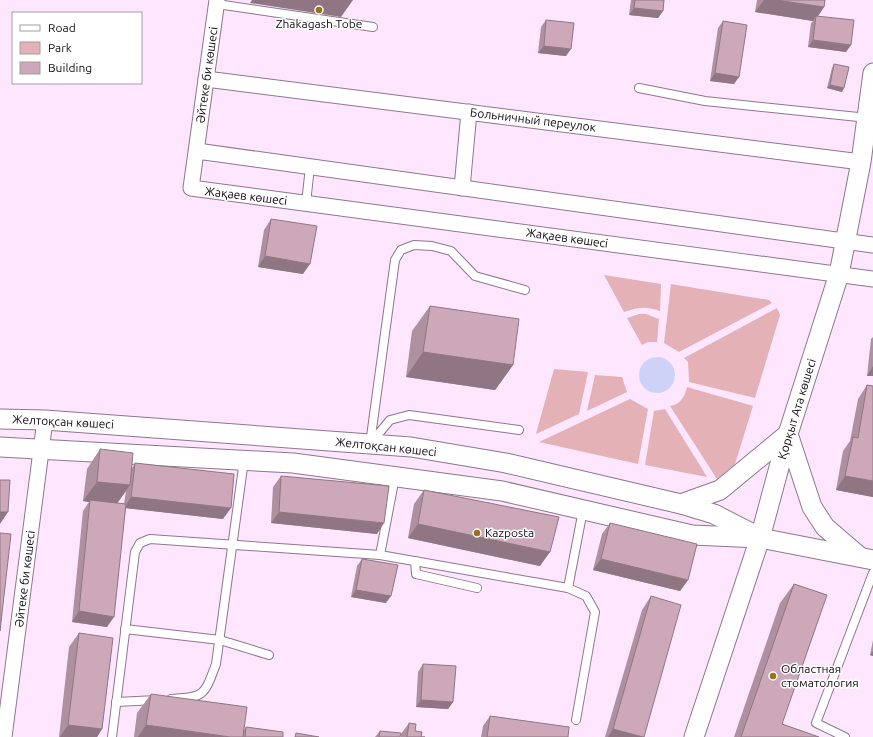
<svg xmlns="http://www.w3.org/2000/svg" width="873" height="737" font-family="Ubuntu,sans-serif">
	<rect width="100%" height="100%" fill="#fee7fe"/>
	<g fill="#e3b1b6">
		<path d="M604,275L661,284L660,311C646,306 638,307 624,312Z"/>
		<polygon points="671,284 769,300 772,303 679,352 664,343"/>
		<polygon points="777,308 780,315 755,398 689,382 688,362 684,358"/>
		<polygon points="639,314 646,314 659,319 657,342 648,342 642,345 627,318"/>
		<polygon points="554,369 588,372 579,414 536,434"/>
		<polygon points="595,375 622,377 627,392 587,411"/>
		<path d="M687,387L753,406L735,464L717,479L670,406C680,405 685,396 687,387Z"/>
		<polygon points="630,399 648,409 638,464 539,442"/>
		<polygon points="665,409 707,477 645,465 654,411"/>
	</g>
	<circle fill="#ced2f7" cx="657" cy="375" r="18"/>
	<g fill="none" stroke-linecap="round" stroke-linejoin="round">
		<g stroke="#8e768e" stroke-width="10">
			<g id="service">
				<polyline points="217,4 373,27"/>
				<polyline points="639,88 705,101 868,118"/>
				<polyline points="306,203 310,167"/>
				<polyline points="519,430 409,415 390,420 370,444 395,260 401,250 414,245 432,246 451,251 475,276 525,290"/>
				<polyline points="380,555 395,477"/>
				<polyline points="415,561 416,574 477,588"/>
				<polyline points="568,588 583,510"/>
				<polyline points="125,629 220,640 269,655"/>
				<path d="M171,699C205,697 204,696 216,664L244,460"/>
				<polyline points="116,702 157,700"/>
				<polyline points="112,737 135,552 140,543 150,539 380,555 568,588 586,596 595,612 576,720"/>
				<polyline points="845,737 816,723 873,573"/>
			</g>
		</g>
		<g stroke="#8e768e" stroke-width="17">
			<g id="minor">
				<polyline points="217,0 191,188 873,279"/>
				<polyline points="206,79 861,162"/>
				<polyline points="197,151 873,245"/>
				<polyline points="462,188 469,112"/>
				<polyline points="4,737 45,420"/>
			</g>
		</g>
		<g stroke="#8e768e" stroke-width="21">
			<g id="tertiary">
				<polyline points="0,419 45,420 411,447 506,463 681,504 714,514 755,535"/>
				<polyline points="0,447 293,463 502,491 692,535 760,538 873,560"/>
				<polyline points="681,504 720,490 788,434 812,507 825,527 860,557"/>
				<polyline points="694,737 760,538 788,434 839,274 861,162 873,73"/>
			</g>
		</g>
		<use href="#service" stroke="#fff" stroke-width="8"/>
		<use href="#minor" stroke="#fff" stroke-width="15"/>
		<use href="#tertiary" stroke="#fff" stroke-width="19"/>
	</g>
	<g fill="#af909f" fill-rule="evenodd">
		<polygon points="631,0 664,0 663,11 658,18 629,15"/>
		<polygon points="757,0 825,0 824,7 818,16 846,52 808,47 811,23 813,21 755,12"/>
		<polygon points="546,20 566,56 538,53 541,27"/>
		<polygon points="723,21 734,84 710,81 718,28"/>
		<polygon points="834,64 842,92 827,88 832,68"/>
		<polygon points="271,219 303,274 258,267 264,230"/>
		<polygon points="430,306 513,365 495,390 406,377 412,331"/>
		<polygon points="873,337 873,376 867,376 871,339"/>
		<polygon points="867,385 873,497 836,490 843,451 850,441 858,399"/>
		<path d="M100,449L132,468L135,463L223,519L126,508L107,627L72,622L83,511L89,502L83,501L87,469ZM126,491L124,504L117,503Z"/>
		<polygon points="281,476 377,534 271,523 273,487"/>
		<polygon points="424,490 540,566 408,538 414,504"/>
		<polygon points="610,523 688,580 680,591 593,570 602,534"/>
		<polygon points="362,559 386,603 351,597 357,566"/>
		<polygon points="794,584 782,724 819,737 734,737 780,603"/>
		<polygon points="651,596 643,737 605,737 642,610"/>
		<polygon points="79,633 102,729 97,737 59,737 69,647"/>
		<polygon points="873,640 873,656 870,655"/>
		<polygon points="423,664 453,702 448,709 416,707 418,672"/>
		<polygon points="151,694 244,730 246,727 283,737 134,737 137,713"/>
		<polygon points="490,716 568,737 481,737 483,726"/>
		<polygon points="409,723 415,731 421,737 425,737 401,737 401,734"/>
		<polygon points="380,731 400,737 375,737"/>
	</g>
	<g fill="#8f7682">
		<polygon points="252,0 353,0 341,17 250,3"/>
		<polygon points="764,0 776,0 824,7 816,19 816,16 813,21 755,12"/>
		<polygon points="634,8 663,11 658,18 629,15"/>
		<polygon points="813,40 851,45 846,52 808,47"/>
		<polygon points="544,46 571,49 566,56 538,53"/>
		<polygon points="715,73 739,77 734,84 710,81"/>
		<polygon points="830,85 844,88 842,92 827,88"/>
		<polygon points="265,256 310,264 303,274 258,267"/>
		<polygon points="423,352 513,365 495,390 406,377"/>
		<polygon points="873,366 873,376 867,376"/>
		<polygon points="845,476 873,481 873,497 836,490"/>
		<polygon points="97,482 130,485 116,505 90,500 89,502 83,501"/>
		<polygon points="131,497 231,508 223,519 124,508"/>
		<polygon points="0,512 8,512 0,524"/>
		<polygon points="279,512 384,523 377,534 271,523"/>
		<polygon points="418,524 550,552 540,566 408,538"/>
		<polygon points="601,559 688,580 680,591 593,570"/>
		<polygon points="356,590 391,596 386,603 351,597"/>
		<polygon points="79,611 114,617 107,627 72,622"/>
		<polygon points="873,651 873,656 870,655"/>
		<polygon points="421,700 453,702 448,709 416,707"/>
		<polygon points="68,725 102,729 97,737 60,737"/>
		<polygon points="146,725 230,737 138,737"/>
		<polygon points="613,729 643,737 608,737"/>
	</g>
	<g fill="#cca8b9" stroke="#8f7682">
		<polygon points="635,0 664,0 663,11 634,8"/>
		<polygon points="776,0 825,0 824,7"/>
		<polygon points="816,16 854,20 851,45 813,40"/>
		<polygon points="546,20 574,23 571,49 544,46"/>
		<polygon points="723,21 747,25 739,77 715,73"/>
		<polygon points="834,64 849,67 844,88 830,85"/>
		<polygon points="271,219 317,226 310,264 265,256"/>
		<polygon points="430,306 519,319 513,365 423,352"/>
		<polygon points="867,385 873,386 873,481 845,476 853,437 858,438"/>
		<polygon points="100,449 133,453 130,485 97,482"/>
		<polygon points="135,463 234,474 231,508 131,497"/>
		<polygon points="281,476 389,486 384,523 279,512"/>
		<polygon points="0,480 10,480 8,512 0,512"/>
		<polygon points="424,490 559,517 550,552 418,524"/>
		<polygon points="90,500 126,504 114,617 79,611"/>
		<polygon points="610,523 697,544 688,580 601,559"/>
		<polygon points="0,533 11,534 0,631"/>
		<polygon points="362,559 398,565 391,596 356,590"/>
		<polygon points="794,584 827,595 782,724 819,737 741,737"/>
		<polygon points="651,596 681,605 644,737 643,737 613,729"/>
		<polygon points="79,633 113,638 102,729 68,725"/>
		<polygon points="423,664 456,666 453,702 421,700"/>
		<polygon points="151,694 247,707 243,737 230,737 146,725"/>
		<polygon points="490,716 569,727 568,737 487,737"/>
		<polygon points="409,723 416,724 415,731 422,732 421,737 425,737 407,737"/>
		<polygon points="246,727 283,732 283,737 245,737"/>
		<polygon points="380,731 401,733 400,737 379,737"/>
		<polygon points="296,733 319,737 295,737"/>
	</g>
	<g fill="#9a701d" stroke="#fff" stroke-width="1.5">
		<circle cx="319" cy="10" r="4"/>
		<circle cx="477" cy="533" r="4"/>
		<circle cx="773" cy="676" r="4"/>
	</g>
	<g text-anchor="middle" stroke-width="3" stroke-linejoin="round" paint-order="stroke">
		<g font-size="12" fill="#140b14" stroke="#fff" text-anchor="start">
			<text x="319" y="28" text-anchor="middle">Zhakagash Tobe</text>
			<text x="485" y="537">Kazposta</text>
			<text x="781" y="673">Областная<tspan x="781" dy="14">стоматология</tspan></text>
		</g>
		<g font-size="12" fill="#140b14" stroke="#fff">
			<text transform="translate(207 75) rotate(-82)" y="4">Әйтеке би көшесі</text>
			<text transform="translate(533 120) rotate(7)" y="4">Больничный переулок</text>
			<text transform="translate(246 196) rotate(7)" y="4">Жақаев көшесі</text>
			<text transform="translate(567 238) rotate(8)" y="4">Жақаев көшесі</text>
			<text transform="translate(797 409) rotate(-73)" y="4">Қорқыт Ата көшесі</text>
			<text transform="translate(63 422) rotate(3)" y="4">Желтоқсан көшесі</text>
			<text transform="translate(386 447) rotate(6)" y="4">Желтоқсан көшесі</text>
			<text transform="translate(25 579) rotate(-83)" y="4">Әйтеке би көшесі</text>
		</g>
	</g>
	<rect x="12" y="12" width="130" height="72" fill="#ffffff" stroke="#a19da1"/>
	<rect x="20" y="25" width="20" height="6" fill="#ffffff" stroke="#a19da1"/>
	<text x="48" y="32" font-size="12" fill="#140b14">Road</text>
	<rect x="20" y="42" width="20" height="12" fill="#e3b1b6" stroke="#a19da1"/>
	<text x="48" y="52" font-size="12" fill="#140b14">Park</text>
	<rect x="20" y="62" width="20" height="12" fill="#cca8b9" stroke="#a19da1"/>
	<text x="48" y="72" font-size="12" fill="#140b14">Building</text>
</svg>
